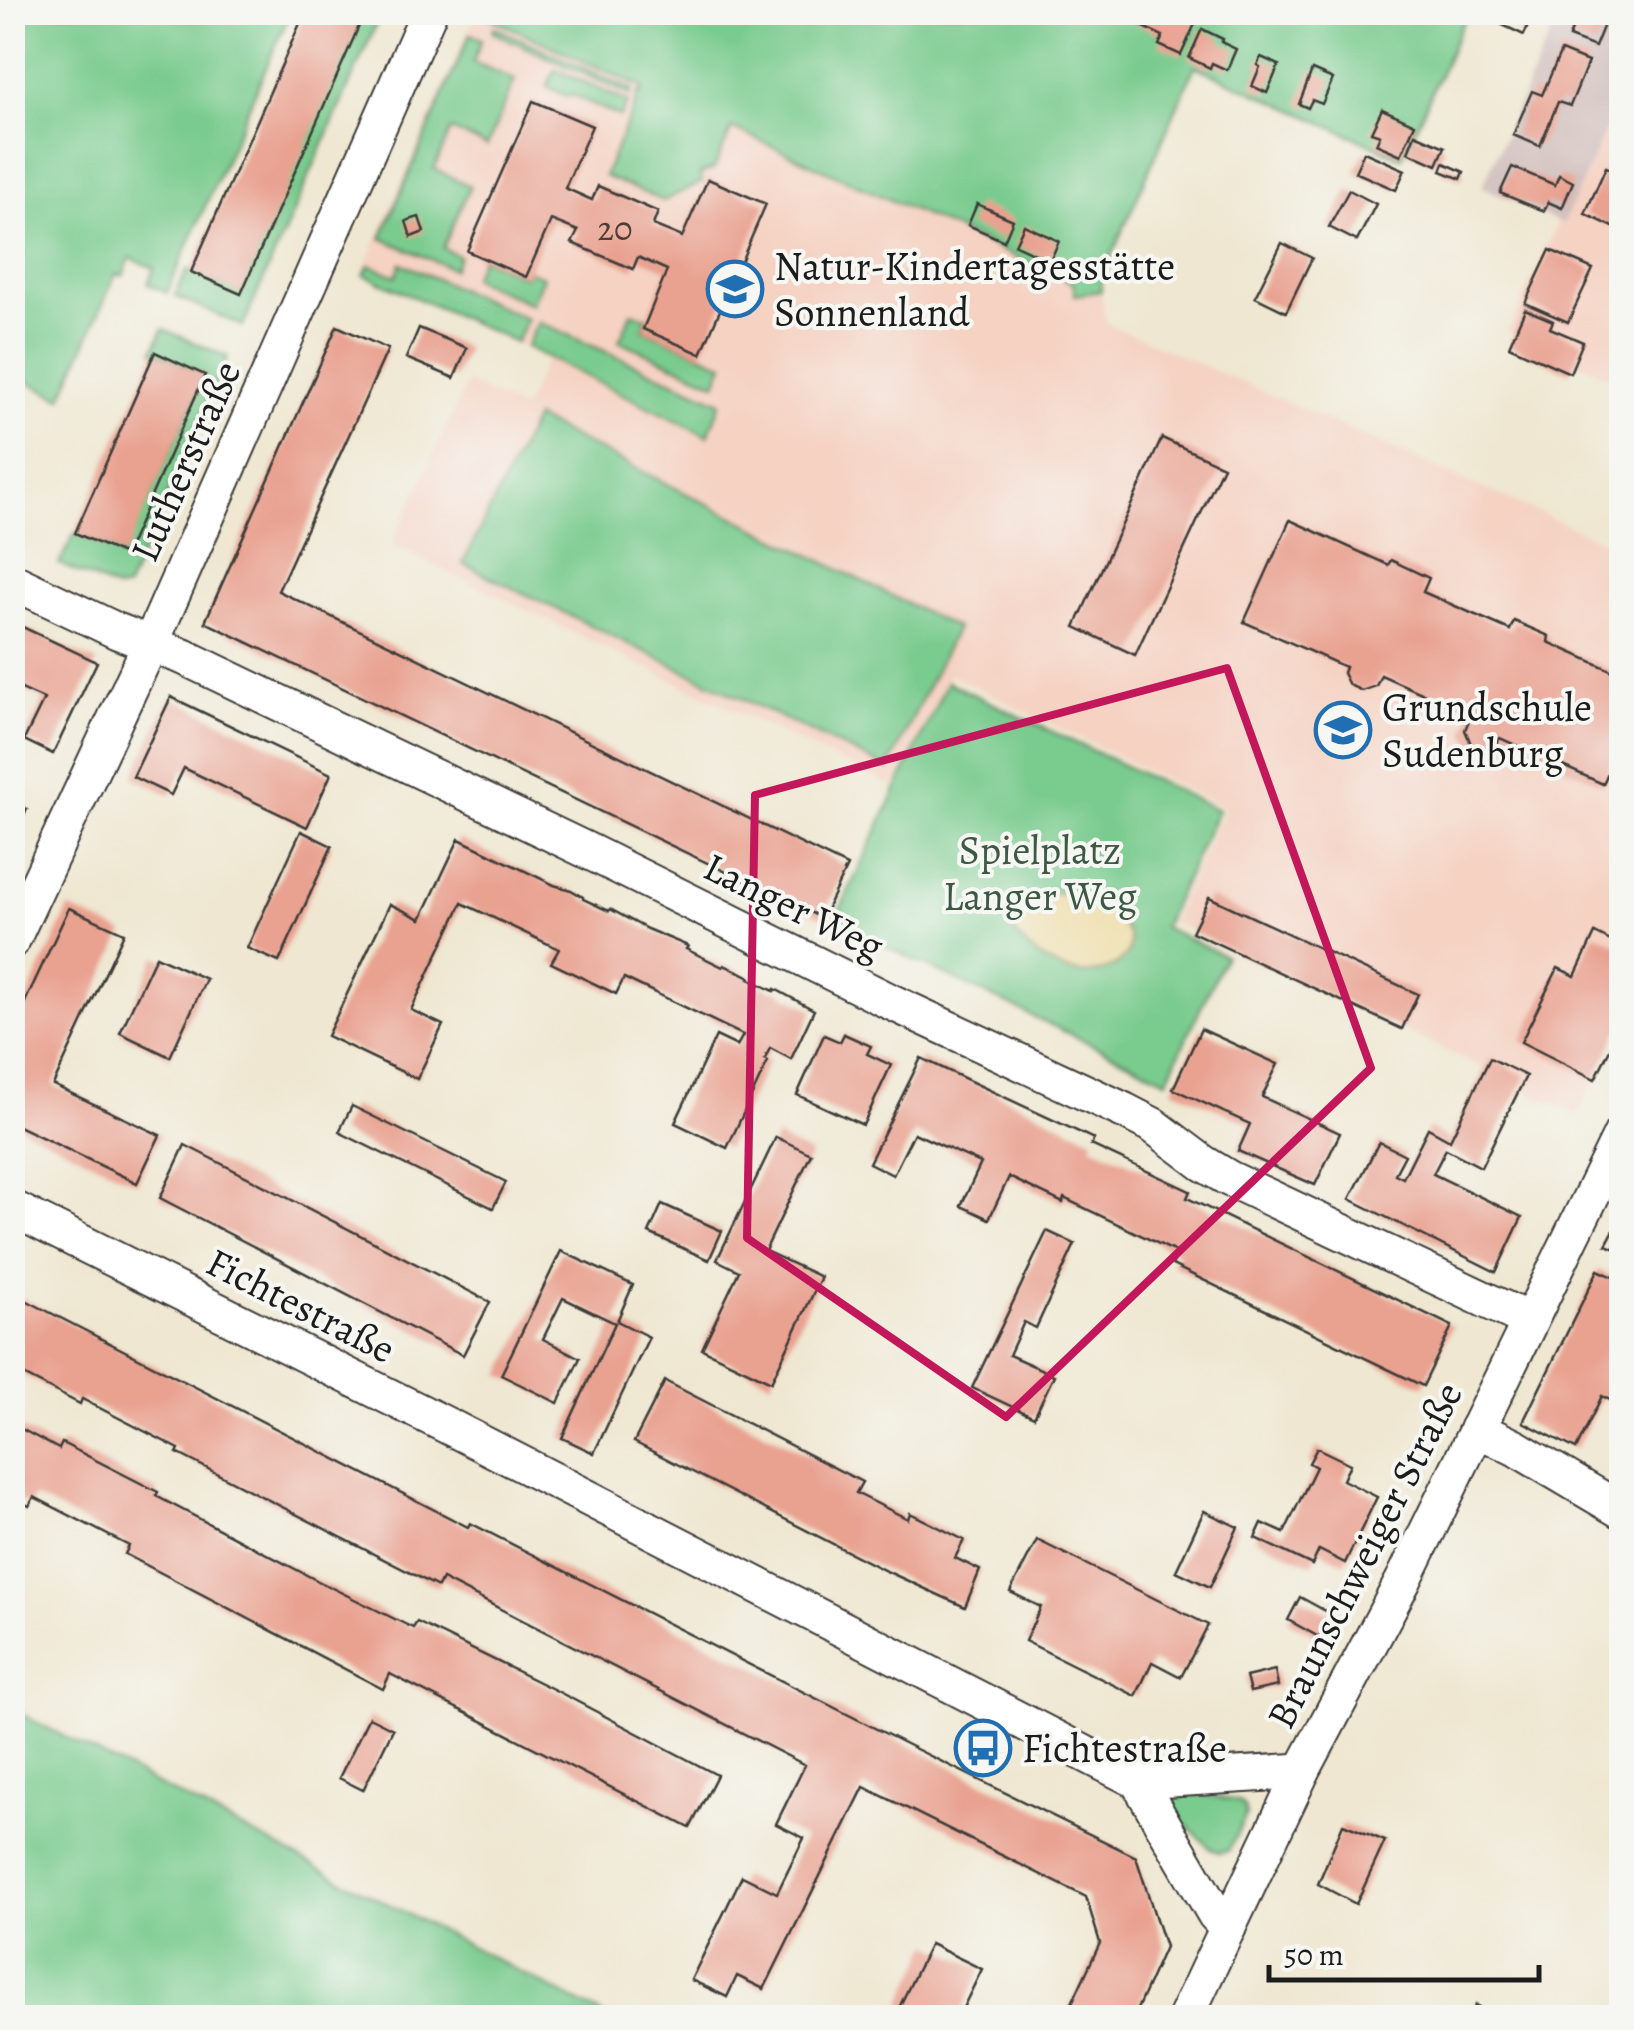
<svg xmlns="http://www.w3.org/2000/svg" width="1634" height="2030" font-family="Alegreya,serif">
	<rect width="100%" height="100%" fill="#f6f6f2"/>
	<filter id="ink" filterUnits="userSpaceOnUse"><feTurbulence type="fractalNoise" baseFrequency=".01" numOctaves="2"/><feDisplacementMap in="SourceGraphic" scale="20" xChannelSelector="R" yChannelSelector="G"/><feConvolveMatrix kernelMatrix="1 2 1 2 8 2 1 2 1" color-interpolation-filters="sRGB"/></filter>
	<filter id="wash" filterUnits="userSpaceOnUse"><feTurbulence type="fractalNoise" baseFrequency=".0048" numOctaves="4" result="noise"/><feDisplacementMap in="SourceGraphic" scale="40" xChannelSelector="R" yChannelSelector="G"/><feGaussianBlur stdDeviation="2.25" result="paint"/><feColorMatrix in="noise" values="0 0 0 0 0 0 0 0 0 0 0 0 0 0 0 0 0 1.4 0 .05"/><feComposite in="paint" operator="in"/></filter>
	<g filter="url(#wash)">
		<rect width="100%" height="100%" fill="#efe7d1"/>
		<g fill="#f5d2c2">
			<polygon points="476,14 1073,283 1076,295 1101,291 1106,323 1621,549 1621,1025 1577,1115 1402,1029 1171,921 1225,808 949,674 894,787 392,545 467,383 523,410 547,357 362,274"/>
			<polygon points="1621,96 1621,382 1508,332 1558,222 1563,224"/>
		</g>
		<polygon fill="#d1bfbd" points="1560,13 1621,13 1621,96 1563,224 1482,187"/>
		<g fill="#79cb8e" stroke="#4a7455" stroke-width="2.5">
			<polygon points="477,12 1467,13 1402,158 1195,66 1101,280 1101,291 1075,295 1073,283 732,128 714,169 700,174 702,182 663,201 604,176 637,100 638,93 640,94 643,88"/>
			<polygon points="12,13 290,13 167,293 148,284 154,268 130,258 123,276 116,274 62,398 13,375"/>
			<polygon points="327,13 381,13 243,326 175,296 187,270 241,293"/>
			<polygon points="494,27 632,90 630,95 492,32"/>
			<polygon points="470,34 482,39 473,62 515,80 487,146 451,130 434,169 470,186 443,248 459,256 453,269 381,238"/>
			<polygon points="555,69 628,102 620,117 571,94 569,97 547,87"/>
			<polygon points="481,258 525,277 529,271 543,277 531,304 472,278"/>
			<polygon points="401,263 527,319 516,342 364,275 369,265 396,276"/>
			<polygon points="632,312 647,318 643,329 724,364 716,383 619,341"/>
			<polygon points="538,322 721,402 708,436 526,347"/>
			<polygon points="163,329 228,357 127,588 118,590 59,564 75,533 124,554 205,375 153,351"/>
			<polygon points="535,418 956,628 888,769 463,564"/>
			<polygon points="947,682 1218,810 1163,927 1225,956 1167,1080 834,922"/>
			<polygon points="13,1710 607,2017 13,2017"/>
			<polygon points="1189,1792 1238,1801 1244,1807 1246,1816 1228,1851 1220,1853 1211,1849 1177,1816 1173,1806 1174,1799"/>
		</g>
		<path fill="#eeda9e" stroke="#857b5d" stroke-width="2.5" d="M1052,893C1076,893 1098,900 1115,918C1120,923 1127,930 1129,937C1135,963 1100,976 1080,973C1050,969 1018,946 1008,919C1019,904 1033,896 1052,893Z"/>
		<g id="blocks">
			<g fill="#e9a190">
				<polygon points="305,12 327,12 359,26 241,294 191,272"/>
				<polygon points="1112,12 1193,12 1199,15 1181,55 1159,45 1163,36"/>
				<polygon points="1482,12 1534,12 1524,35 1481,15"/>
				<polygon points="1579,12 1609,12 1595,47 1569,37"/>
				<polygon points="1202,29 1223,39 1221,42 1236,49 1227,70 1212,63 1210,68 1189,58"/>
				<polygon points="1561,51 1588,62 1570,106 1558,102 1540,146 1513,135 1532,91 1542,95"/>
				<polygon points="1261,57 1279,65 1267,93 1252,86 1260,67 1257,65"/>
				<polygon points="1312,70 1333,79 1322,104 1312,100 1308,108 1299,104"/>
				<polygon points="533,101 592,126 565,188 592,200 598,186 658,212 653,225 682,237 708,179 766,204 701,354 643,329 667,270 638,257 633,269 572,243 578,231 551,220 526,277 467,251"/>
				<polygon points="1382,109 1415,124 1401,155 1376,144 1380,135 1371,132"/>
				<polygon points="1415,134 1445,147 1437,165 1408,152"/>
				<polygon points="1364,152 1405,170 1396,190 1355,172"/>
				<polygon points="1444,163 1464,172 1461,179 1441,171"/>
				<polygon points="1512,167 1555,185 1559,175 1573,182 1562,208 1548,202 1544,211 1500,193"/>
				<polygon points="1606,167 1622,174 1622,231 1585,214"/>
				<polygon points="1349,190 1376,204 1357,241 1329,227"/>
				<polygon points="977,204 1013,220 1004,241 968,225"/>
				<polygon points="419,217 424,232 411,237 406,221"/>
				<polygon points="1024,225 1059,241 1050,261 1015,245"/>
				<polygon points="1282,243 1312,258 1286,312 1255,297"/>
				<polygon points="1550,250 1593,269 1568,322 1525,303"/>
				<polygon points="1525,309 1553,321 1550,328 1583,342 1570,373 1509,346"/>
				<polygon points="337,326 388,349 278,591 847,866 822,918 205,622"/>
				<polygon points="419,328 467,348 454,378 406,358"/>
				<polygon points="155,352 205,375 125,555 75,533"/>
				<polygon points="1162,438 1223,466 1135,655 1075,627"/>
				<polygon points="1290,520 1388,565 1391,560 1429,578 1423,592 1510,630 1514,621 1549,636 1548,642 1622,675 1622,740 1603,784 1500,738 1496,744 1484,748 1471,744 1465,730 1471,715 1381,675 1376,686 1362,691 1349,685 1343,673 1345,667 1244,622"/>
				<polygon points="12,622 97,662 53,754 24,740 44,699 12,685"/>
				<polygon points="171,697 331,774 307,827 184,768 171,795 133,777"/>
				<polygon points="12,803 27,809 12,839"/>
				<polygon points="301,831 332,846 279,962 247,948"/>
				<polygon points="459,839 554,885 571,890 583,897 583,899 609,911 610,909 647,929 688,946 686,949 723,967 724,965 740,972 750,977 749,979 774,991 775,989 814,1010 791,1059 770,1048 765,1059 768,1061 727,1148 675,1123 716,1036 737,1046 743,1035 624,978 616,994 551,963 559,949 462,903 411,1010 443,1025 417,1079 327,1036 390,904 421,919"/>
				<polygon points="1209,897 1418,994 1402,1029 1192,932"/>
				<polygon points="69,908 124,933 53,1085 160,1135 137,1183 12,1123 12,1030"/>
				<polygon points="1595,933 1622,947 1622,1025 1595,1079 1521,1042 1558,968 1575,976"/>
				<polygon points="156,956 206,979 170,1057 120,1033"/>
				<polygon points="1201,1029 1278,1064 1262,1097 1340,1133 1315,1185 1238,1151 1250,1124 1173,1089"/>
				<polygon points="844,1034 871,1046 867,1054 891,1065 863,1125 797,1095 824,1035 840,1042"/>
				<polygon points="921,1058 1094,1139 1091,1145 1190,1191 1187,1198 1452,1326 1423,1386 1172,1265 1178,1253 1064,1198 1063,1203 1009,1177 989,1219 961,1206 981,1163 914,1133 893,1175 869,1163"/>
				<polygon points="1490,1058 1526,1076 1481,1167 1446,1149 1433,1174 1522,1217 1496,1272 1350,1199 1379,1142 1405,1155 1395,1174 1403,1178 1428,1128 1450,1140"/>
				<polygon points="352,1106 506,1182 493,1208 339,1132"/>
				<polygon points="776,1137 811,1154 765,1251 821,1277 771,1382 702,1349 739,1271 717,1260"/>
				<polygon points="185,1145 490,1302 463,1355 160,1198"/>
				<polygon points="662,1204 722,1231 709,1260 649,1233"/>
				<polygon points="1622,1215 1622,1252 1606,1245"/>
				<polygon points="1047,1231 1075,1244 1036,1328 1024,1322 1009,1355 1054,1375 1034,1417 972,1388"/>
				<polygon points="561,1251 633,1285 617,1321 649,1337 594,1453 562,1438 615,1323 563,1298 543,1339 580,1358 558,1403 501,1375"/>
				<polygon points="1598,1270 1622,1281 1622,1382 1612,1401 1602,1396 1576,1449 1523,1422"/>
				<polygon points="12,1293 468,1527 470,1523 918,1750 1136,1857 1165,1947 1133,2018 1065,2018 1100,1943 1086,1897 864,1787 764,1989 737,1976 727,1997 691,1980 742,1876 777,1893 804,1838 776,1824 805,1765 442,1579 438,1587 177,1453 179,1449 82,1399 80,1404 12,1369"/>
				<polygon points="665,1381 862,1482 856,1493 908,1519 910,1513 964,1540 955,1558 980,1570 965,1607 884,1570 634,1442"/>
				<polygon points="12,1424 59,1449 62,1443 158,1492 156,1496 318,1581 413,1628 417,1622 557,1691 717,1775 690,1828 390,1674 383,1689 125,1554 129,1546 34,1497 29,1506 12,1497"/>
				<polygon points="1317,1448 1350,1464 1343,1480 1377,1497 1345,1563 1319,1550 1312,1565 1255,1538 1262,1523 1284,1533 1316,1467 1309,1463"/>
				<polygon points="1204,1511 1238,1527 1210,1587 1176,1571"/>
				<polygon points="1037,1540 1208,1625 1181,1677 1152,1662 1136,1696 1025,1641 1041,1607 1010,1592"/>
				<polygon points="1300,1597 1331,1614 1319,1637 1288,1620"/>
				<polygon points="1275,1670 1278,1686 1250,1692 1246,1677"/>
				<polygon points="369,1717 393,1729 363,1790 339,1778"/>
				<polygon points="1343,1824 1385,1841 1356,1904 1318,1884"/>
				<polygon points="930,1944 982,1969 958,2018 894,2018"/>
				<polygon points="1476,2005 1495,2018 1468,2018"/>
			</g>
		</g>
	</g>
	<g filter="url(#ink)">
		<use href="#blocks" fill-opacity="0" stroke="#3c3a37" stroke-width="2.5"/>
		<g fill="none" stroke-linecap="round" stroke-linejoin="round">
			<g stroke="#3c3a37" stroke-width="39">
				<g id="minor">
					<polyline points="12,581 117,631 184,657 590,852 889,1001 1125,1111 1154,1126 1203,1163 1228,1178 1530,1321"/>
					<polyline points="12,940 150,645 429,12"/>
					<polyline points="12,1208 450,1427 1138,1781 1302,1771"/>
					<polyline points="1477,1429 1516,1448 1622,1511"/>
					<polyline points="1138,1781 1215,1914 1228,1928"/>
					<polyline points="1185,2018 1302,1771 1403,1581 1622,1133"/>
				</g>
			</g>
			<use href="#minor" stroke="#fff" stroke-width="35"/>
		</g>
	</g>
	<path fill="none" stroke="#c2185b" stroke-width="8" stroke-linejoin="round" d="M1227,668L1371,1068L1006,1417L747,1238L755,795Z"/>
	<defs>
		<g id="school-ring" transform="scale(2.875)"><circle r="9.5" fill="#f6f6f2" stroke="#1f6fb2" stroke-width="1.5"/><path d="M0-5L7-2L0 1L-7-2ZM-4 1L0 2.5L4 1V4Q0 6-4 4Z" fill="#1f6fb2"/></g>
		<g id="bus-ring" transform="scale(2.875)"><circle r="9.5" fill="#f6f6f2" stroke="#1f6fb2" stroke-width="1.5"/><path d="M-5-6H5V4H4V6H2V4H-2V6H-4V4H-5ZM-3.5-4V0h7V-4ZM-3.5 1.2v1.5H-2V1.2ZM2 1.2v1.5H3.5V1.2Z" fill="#1f6fb2"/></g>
	</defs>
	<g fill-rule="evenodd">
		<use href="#school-ring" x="735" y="289"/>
		<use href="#school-ring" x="1343" y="730"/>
		<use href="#bus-ring" x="983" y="1748"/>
	</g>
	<g text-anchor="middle" stroke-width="8" stroke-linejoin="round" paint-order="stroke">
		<g font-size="35" fill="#4f3d39">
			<text x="615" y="240">20</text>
		</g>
		<g font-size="40" fill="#1c1c1c" stroke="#f6f6f2" text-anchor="start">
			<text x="774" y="280">Natur-Kindertagesstätte<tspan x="774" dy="46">Sonnenland</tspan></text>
			<text x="1382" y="721">Grundschule<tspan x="1382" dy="46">Sudenburg</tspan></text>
			<text x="1022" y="1762">Fichtestraße</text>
		</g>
		<g font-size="40" fill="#1c1c1c" stroke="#f6f6f2">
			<text transform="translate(185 461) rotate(-66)" y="14">Lutherstraße</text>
			<text transform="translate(794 906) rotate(26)" y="14">Langer Weg</text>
			<text transform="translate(301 1305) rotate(27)" y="14">Fichtestraße</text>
			<text transform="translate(1364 1555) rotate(-63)" y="14">Braunschweiger Straße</text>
		</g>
		<g font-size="40" fill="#3d5944" stroke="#f6f6f2">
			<text x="1040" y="864">Spielplatz<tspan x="1040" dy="46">Langer Weg</tspan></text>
		</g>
	</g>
	<rect width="1634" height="2030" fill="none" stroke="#f6f6f2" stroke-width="50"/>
	<path d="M1269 1965v15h270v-15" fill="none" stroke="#1c1c1c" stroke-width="5"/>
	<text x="1284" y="1965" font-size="30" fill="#1c1c1c" stroke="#f6f6f2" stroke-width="8" paint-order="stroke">50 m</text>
</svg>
